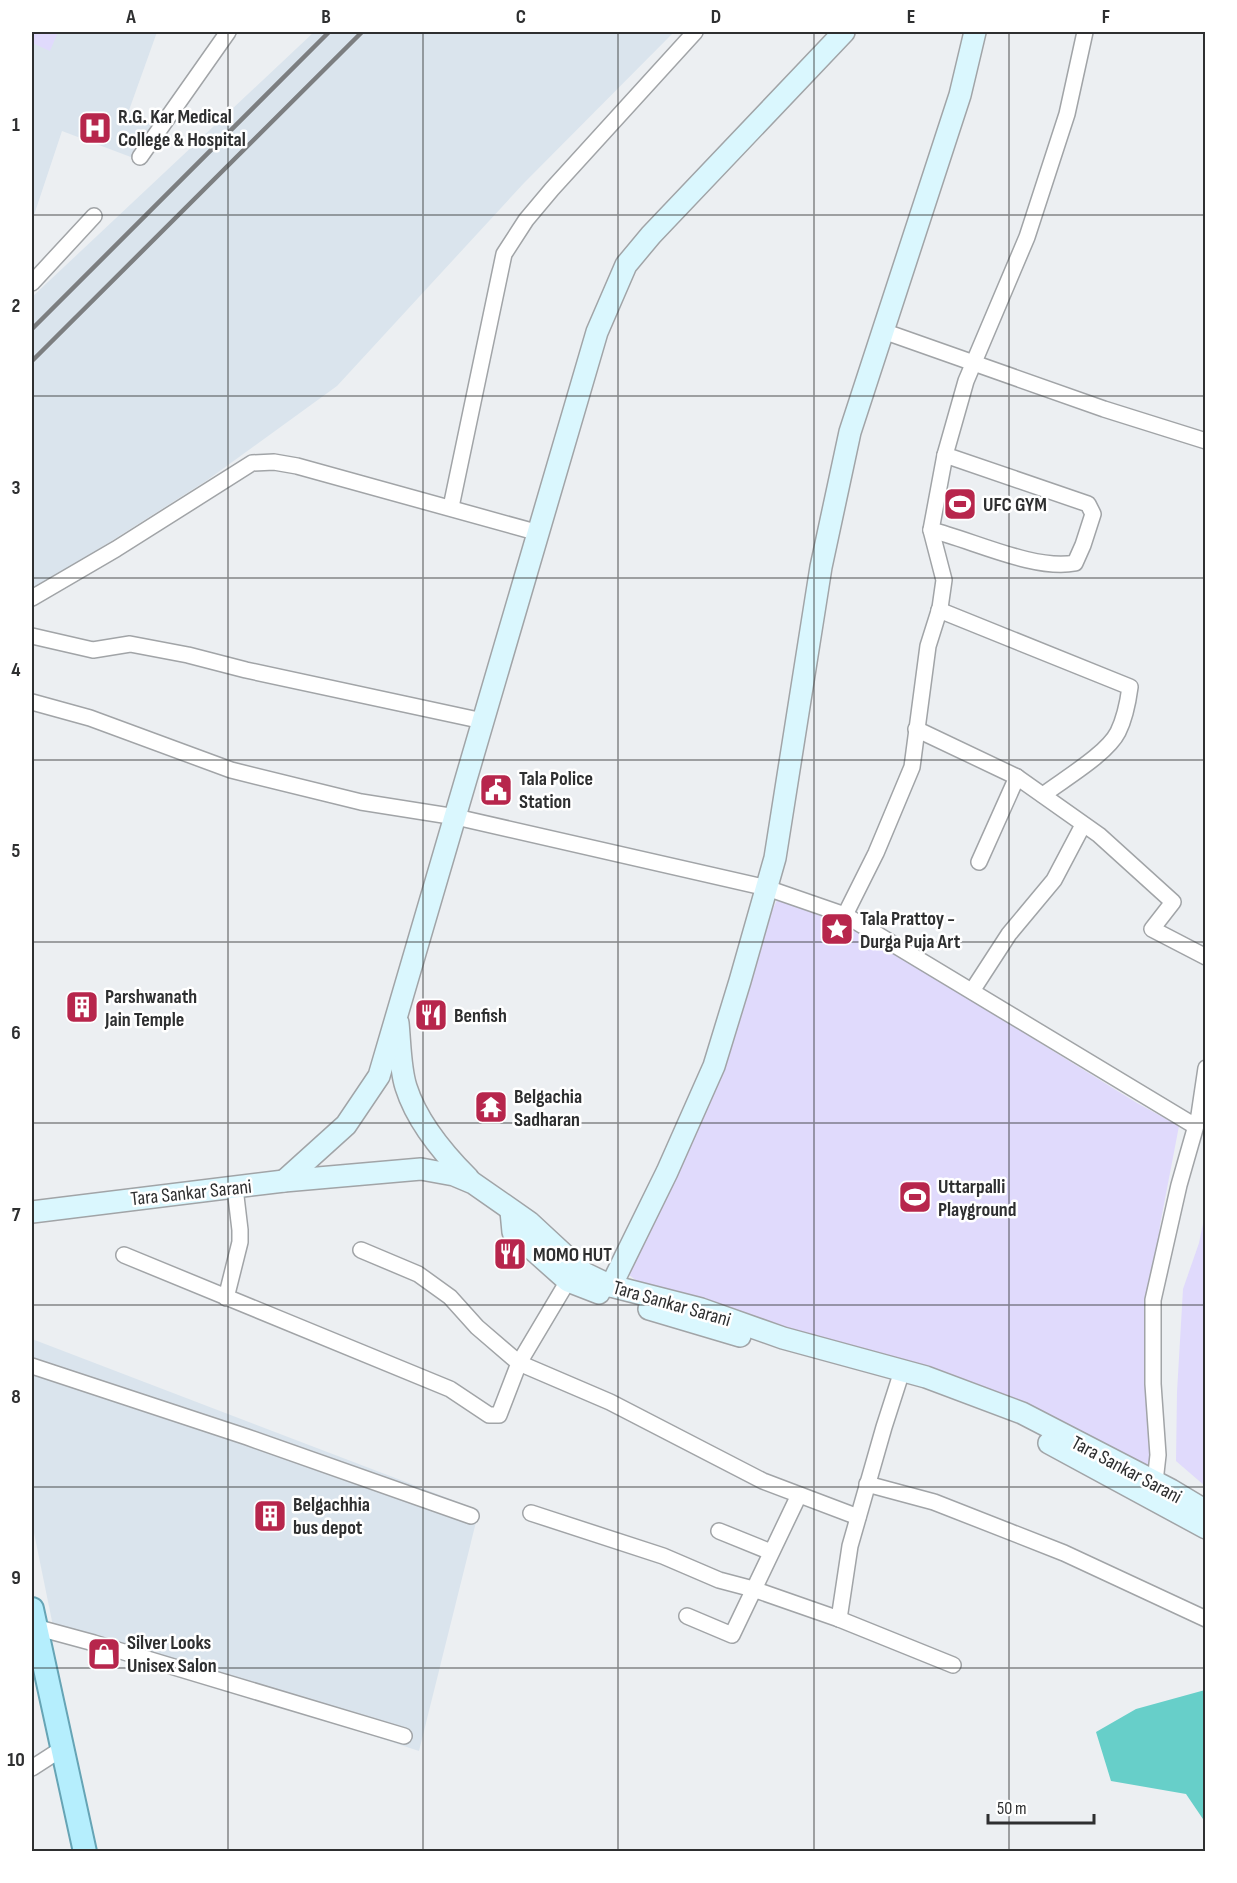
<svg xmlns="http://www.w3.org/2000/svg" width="1237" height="1883" font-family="'Sofia Sans Condensed',sans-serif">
	<rect width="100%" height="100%" fill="#eceff2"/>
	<g fill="#dae4ed">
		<polygon points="32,32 157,32 128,113 160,125 136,159 62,131 32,221"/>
		<polygon points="314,32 674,32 524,183 337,386 206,481 61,573 32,588 32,297"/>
		<polygon points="32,1339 479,1510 419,1751 54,1631 32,1523"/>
	</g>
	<g fill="#e0dafc">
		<polygon points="32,32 58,32 50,51 32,43"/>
		<polygon points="778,898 843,921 1137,1103 1179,1126 1160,1225 1145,1378 1148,1438 1155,1482 1080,1434 639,1283 628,1274 762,932"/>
		<polygon points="1205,1214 1206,1486 1205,1486 1176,1461 1177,1392 1183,1289 1199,1243"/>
	</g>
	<polygon fill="#67cfc9" points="1205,1690 1206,1690 1205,1822 1186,1794 1111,1781 1096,1732 1136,1709"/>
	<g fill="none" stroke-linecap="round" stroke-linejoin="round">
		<g stroke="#a1a4a7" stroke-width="18">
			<g id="street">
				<polyline points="140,157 228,32"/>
				<polyline points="32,283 94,216"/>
				<polyline points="883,331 1104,409 1206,441"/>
				<polyline points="451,507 504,254 526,220 552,189 695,32"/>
				<path d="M931,530C972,540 1035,571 1075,563L1083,545L1093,514L1088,504L945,455"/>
				<polyline points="32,598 116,549 252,463 274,462 297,466 539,533"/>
				<path d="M939,610L1130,687C1128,702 1125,718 1118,732C1107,754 1064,779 1043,795"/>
				<polyline points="32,636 93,650 130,644 188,655 246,670 483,721"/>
				<polyline points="32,702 90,718 231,770 361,802 456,817 767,888 845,915 1195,1126"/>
				<polyline points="916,729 1017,777 1099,835 1173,902 1152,929 1206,957"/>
				<polyline points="979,862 1017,777"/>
				<polyline points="845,915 876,853 912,767 928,646 940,608 944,580 931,530 945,455 966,381 1027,237 1067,114 1085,32"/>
				<polyline points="972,991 1009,934 1054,880 1083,825"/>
				<polyline points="124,1255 450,1389 489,1415 499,1415 519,1363 477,1327 450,1297 418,1274 361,1250"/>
				<polyline points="572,1274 519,1363 610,1402 763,1481 858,1517"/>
				<polyline points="226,1298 240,1242 240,1230 235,1188"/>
				<polyline points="32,1366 247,1437 471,1516"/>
				<polyline points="867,1484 934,1502 1064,1553 1206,1619"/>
				<polyline points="1150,1489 1155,1482 1158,1455 1153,1384 1153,1300 1179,1185 1199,1115 1206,1068"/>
				<polyline points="531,1513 663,1556 719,1580 753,1589 839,1619 953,1665"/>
				<polyline points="719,1531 771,1552"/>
				<polyline points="687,1616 732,1635 799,1495"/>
				<polyline points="839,1619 850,1546 884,1427 902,1371"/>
				<polyline points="35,1627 94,1643 404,1736"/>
				<polyline points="32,1768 63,1748"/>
			</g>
		</g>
		<g stroke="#a1a4a7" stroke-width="24">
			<g id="secondary">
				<path d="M398,1023C400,1042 400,1069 406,1087C417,1122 442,1152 468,1178"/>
				<polyline points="284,1181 346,1125 379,1076 597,332 626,265 651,235 844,32"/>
				<polyline points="511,1211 513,1232 568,1281 599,1293"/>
				<polyline points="32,1212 284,1181 421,1169 454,1175 473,1183 529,1222 584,1273 611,1286 701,1309 783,1338 926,1377 1022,1413 1171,1490 1206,1511"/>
				<polyline points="611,1286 667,1172 714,1066 740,981 775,858 821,567 850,432 960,95 975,32"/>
				<polyline points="649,1309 740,1336"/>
				<polyline points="1049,1443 1206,1528"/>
			</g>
		</g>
		<g stroke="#66a4b5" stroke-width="26">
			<polyline id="primary" points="32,1609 85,1852"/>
		</g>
		<use href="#street" stroke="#fff" stroke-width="15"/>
		<use href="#secondary" stroke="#daf7fe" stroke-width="21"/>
		<use href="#primary" stroke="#b5eefd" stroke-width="22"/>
		<g stroke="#7c7e80" stroke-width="4.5">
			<polyline points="32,329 329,32"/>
			<polyline points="32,361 362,32"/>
		</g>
	</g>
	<path fill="none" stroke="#2e2f30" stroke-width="1.5" stroke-opacity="0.55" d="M228,32V1852M423,32V1852M618,32V1852M814,32V1852M1009,32V1852M32,215H1206M32,396H1206M32,578H1206M32,760H1206M32,942H1206M32,1123H1206M32,1305H1206M32,1487H1206M32,1668H1206"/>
	<defs>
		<g id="hospital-square" transform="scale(1.725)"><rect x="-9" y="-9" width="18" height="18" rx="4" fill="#b7264c" stroke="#fff"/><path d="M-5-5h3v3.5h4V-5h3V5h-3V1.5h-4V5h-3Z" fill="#fff"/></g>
		<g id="stadium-square" transform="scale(1.725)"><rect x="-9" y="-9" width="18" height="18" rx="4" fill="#b7264c" stroke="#fff"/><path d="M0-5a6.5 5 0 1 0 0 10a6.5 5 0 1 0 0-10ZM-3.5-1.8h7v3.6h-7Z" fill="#fff"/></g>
		<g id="civic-square" transform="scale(1.725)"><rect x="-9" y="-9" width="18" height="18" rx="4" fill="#b7264c" stroke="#fff"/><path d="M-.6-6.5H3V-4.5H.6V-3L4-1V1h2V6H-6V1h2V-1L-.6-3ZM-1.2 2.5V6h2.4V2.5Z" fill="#fff"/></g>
		<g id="sight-square" transform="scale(1.725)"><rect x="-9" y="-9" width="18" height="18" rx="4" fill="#b7264c" stroke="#fff"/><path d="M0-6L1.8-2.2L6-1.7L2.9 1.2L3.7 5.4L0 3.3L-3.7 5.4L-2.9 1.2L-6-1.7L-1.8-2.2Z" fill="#fff"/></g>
		<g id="building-square" transform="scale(1.725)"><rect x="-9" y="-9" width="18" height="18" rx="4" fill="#b7264c" stroke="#fff"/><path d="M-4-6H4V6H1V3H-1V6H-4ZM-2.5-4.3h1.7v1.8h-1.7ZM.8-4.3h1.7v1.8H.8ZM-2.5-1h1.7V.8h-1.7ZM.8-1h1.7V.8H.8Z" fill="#fff"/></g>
		<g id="restaurant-square" transform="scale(1.725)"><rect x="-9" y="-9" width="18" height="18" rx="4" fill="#b7264c" stroke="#fff"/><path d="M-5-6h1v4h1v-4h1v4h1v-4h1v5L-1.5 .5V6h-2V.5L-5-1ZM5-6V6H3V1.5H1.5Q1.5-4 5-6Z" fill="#fff"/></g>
		<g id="temple-square" transform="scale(1.725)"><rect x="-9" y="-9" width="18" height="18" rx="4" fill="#b7264c" stroke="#fff"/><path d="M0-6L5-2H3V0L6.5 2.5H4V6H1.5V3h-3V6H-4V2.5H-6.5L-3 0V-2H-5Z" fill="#fff"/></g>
		<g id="shop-square" transform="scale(1.725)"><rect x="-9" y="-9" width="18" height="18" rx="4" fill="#b7264c" stroke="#fff"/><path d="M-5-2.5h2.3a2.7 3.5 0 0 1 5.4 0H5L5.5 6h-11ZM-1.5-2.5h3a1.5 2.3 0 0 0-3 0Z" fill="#fff"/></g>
	</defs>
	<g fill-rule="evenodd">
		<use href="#hospital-square" x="95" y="128"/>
		<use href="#stadium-square" x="960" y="504"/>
		<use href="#civic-square" x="496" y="790"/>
		<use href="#sight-square" x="837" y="929"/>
		<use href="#building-square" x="82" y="1007"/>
		<use href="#restaurant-square" x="431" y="1015"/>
		<use href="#temple-square" x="491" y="1107"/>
		<use href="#stadium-square" x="915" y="1197"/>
		<use href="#restaurant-square" x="510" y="1254"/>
		<use href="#building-square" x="270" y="1516"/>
		<use href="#shop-square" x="104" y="1654"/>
	</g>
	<g text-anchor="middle" stroke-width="5" stroke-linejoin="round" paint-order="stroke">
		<g font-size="20" font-weight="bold" fill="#2e2f30" stroke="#fff" text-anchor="start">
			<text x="118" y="123">R.G. Kar Medical<tspan x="118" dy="23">College &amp; Hospital</tspan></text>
			<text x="983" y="511">UFC GYM</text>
			<text x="519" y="785">Tala Police<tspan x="519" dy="23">Station</tspan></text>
			<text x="860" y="925">Tala Prattoy -<tspan x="860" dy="23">Durga Puja Art</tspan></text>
			<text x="105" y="1003">Parshwanath<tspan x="105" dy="23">Jain Temple</tspan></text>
			<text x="454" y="1022">Benfish</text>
			<text x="514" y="1103">Belgachia<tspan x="514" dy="23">Sadharan</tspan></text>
			<text x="938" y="1193">Uttarpalli<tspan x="938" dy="23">Playground</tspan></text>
			<text x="533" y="1261">MOMO HUT</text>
			<text x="293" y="1511">Belgachhia<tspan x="293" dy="23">bus depot</tspan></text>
			<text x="127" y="1649">Silver Looks<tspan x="127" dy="23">Unisex Salon</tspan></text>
		</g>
		<g font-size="20" fill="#2e2f30" stroke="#fff">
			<text transform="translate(191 1192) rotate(-6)" y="7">Tara Sankar Sarani</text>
			<text transform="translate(672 1303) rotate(16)" y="7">Tara Sankar Sarani</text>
			<text transform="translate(1127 1469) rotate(28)" y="7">Tara Sankar Sarani</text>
		</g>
	</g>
	<rect width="1237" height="1883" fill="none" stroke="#ffffff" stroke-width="66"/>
	<path d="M988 1814v9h106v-9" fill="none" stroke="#2e2f30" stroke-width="3"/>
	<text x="997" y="1814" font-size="18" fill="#2e2f30" stroke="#ffffff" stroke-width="4.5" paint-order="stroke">50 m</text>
	<rect x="33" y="33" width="1171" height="1817" fill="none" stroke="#2e2f30" stroke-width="2"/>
	<g font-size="20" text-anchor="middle" font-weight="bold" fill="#2e2f30">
		<text x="131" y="23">A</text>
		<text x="326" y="23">B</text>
		<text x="521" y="23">C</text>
		<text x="716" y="23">D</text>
		<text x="911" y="23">E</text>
		<text x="1106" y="23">F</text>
		<text x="16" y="131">1</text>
		<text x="16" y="312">2</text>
		<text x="16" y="494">3</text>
		<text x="16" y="676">4</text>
		<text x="16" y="857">5</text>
		<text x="16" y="1039">6</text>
		<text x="16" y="1221">7</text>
		<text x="16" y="1403">8</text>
		<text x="16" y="1584">9</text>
		<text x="16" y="1766">10</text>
	</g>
</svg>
